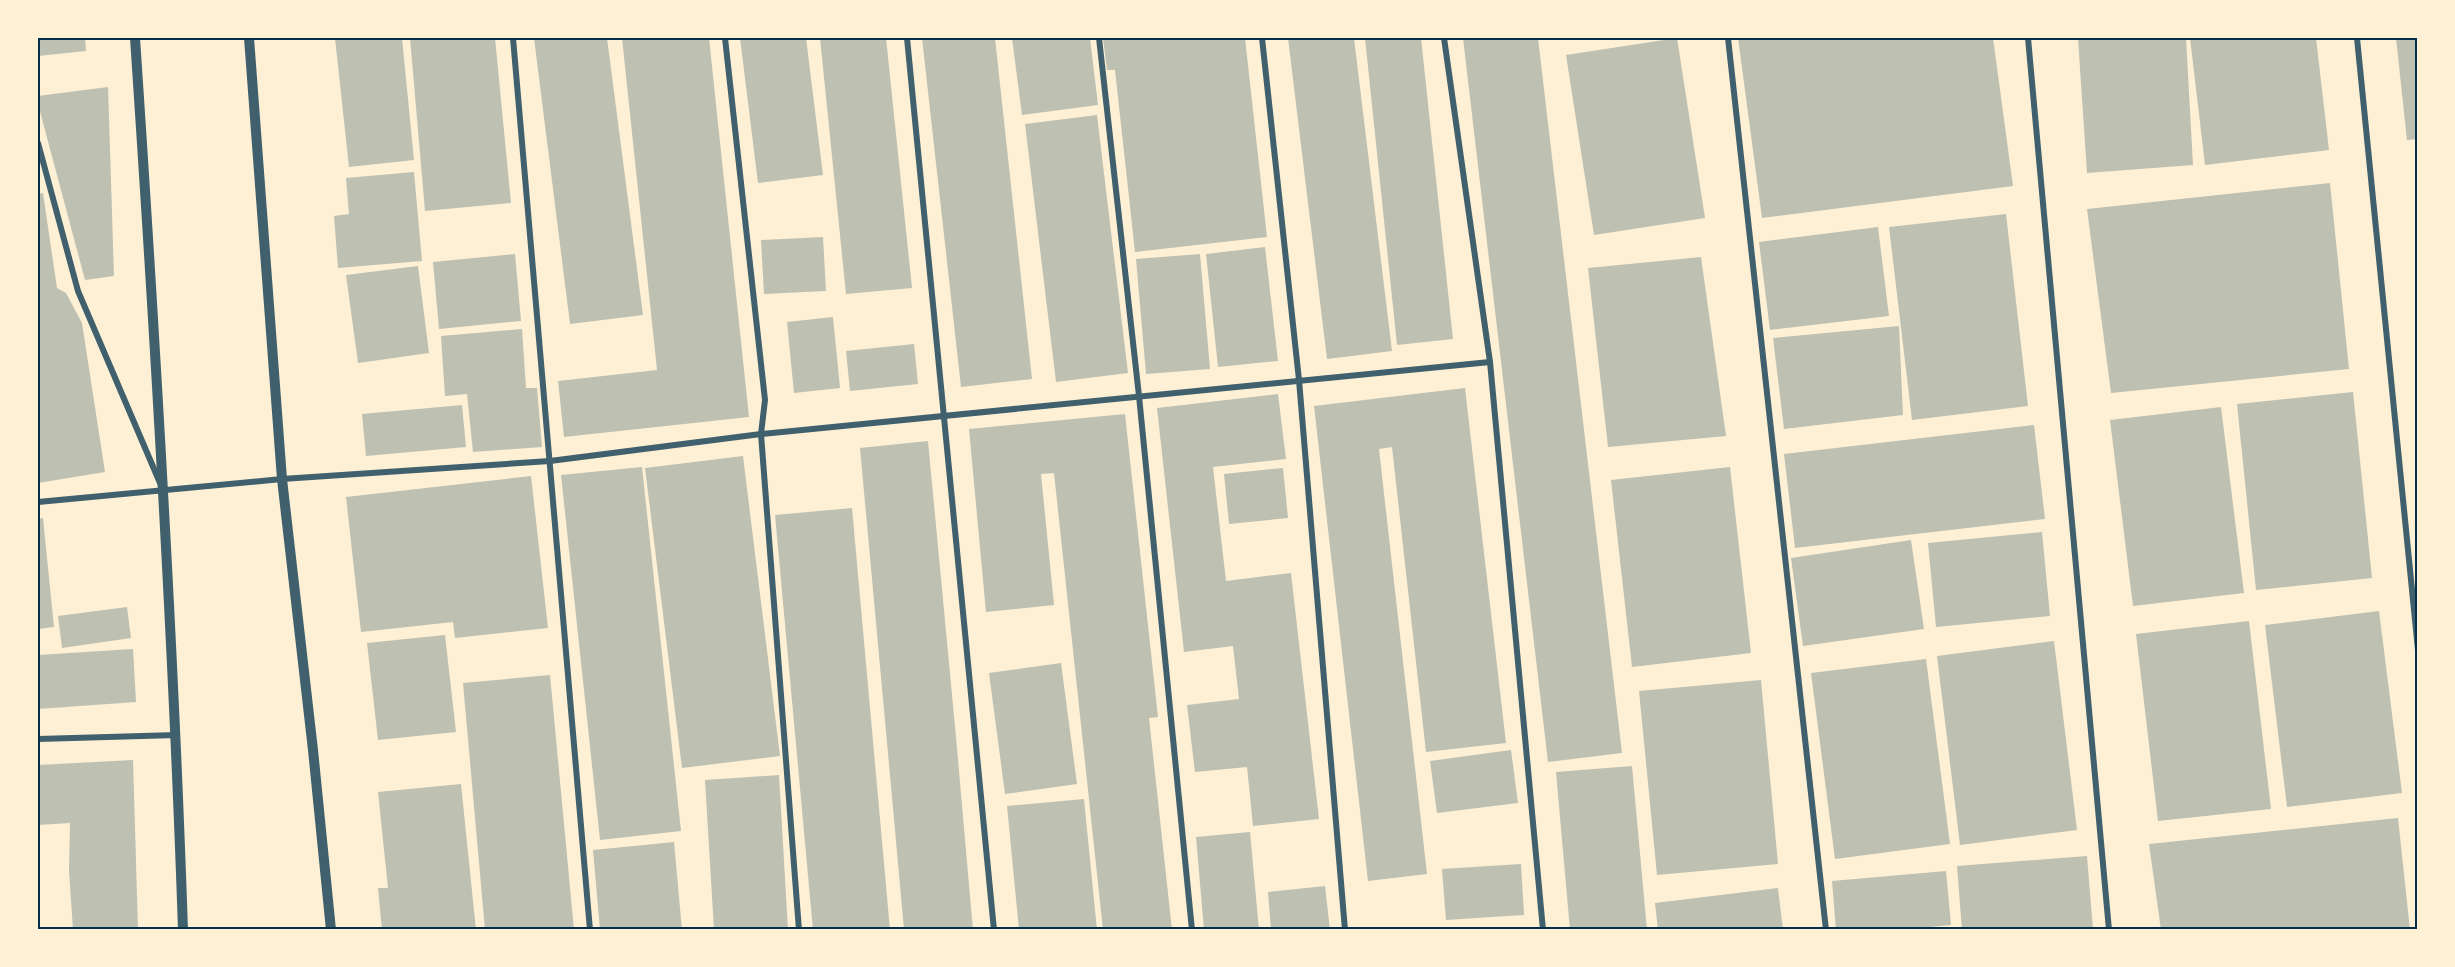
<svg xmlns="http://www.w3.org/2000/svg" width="2455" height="967" font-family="'Work Sans',sans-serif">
	<rect width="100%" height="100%" fill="#fdf0d5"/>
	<g fill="#bec0b2">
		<polygon points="38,38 85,38 86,51 38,56"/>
		<polygon points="335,38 402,38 414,160 349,167"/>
		<polygon points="410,38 495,38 511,203 425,211"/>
		<polygon points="534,38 607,38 643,315 570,324"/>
		<polygon points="622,38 709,38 749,417 564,437 558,381 657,370"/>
		<polygon points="740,38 806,38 823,175 758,183"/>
		<polygon points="820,38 886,38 912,288 846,294"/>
		<polygon points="922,38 995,38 1032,379 961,387"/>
		<polygon points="1012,38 1090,38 1098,105 1022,115"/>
		<polygon points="1103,38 1245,38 1267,237 1135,252 1115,70 1107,70"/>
		<polygon points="1288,38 1354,38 1392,351 1327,359"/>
		<polygon points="1365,38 1421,38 1453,339 1397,345"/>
		<polygon points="1463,38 1538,38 1622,753 1548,762"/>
		<polygon points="1677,38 1705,218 1594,235 1566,55"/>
		<polygon points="1738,38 1993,38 2013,186 1762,218"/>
		<polygon points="2078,38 2186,38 2193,165 2087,173"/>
		<polygon points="2190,38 2316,38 2329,150 2205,165"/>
		<polygon points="2396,38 2418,38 2418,139 2407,140"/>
		<polygon points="108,87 114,276 85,280 38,104 38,96"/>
		<polygon points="1097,115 1128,373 1056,382 1025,124"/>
		<polygon points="414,172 422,261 338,268 334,216 349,214 346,178"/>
		<polygon points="2330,183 2349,369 2111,393 2087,209"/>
		<polygon points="43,193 57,288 66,293 82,323 105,472 38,483 38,194"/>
		<polygon points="2006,214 2028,406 1912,420 1889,227"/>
		<polygon points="1878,227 1889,316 1770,330 1759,242"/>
		<polygon points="823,237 826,291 764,294 761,240"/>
		<polygon points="1265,247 1278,361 1218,367 1206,254"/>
		<polygon points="515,254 521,321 439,329 433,262"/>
		<polygon points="1200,254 1210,369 1146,374 1136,259"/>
		<polygon points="1701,257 1726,436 1608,447 1588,268"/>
		<polygon points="418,266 429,353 358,363 346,275"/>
		<polygon points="833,317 840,388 794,393 787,322"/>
		<polygon points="1899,326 1903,415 1784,429 1773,338"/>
		<polygon points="522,329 526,388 537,388 542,447 473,452 467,394 445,396 441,336"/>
		<polygon points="914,344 918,384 850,391 846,351"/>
		<polygon points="1465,388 1506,743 1426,752 1392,447 1379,449 1427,874 1368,881 1314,406"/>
		<polygon points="2353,392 2372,578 2256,590 2237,404"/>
		<polygon points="1278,394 1286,459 1213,467 1226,581 1291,573 1319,819 1253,826 1247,767 1195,772 1187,705 1239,699 1233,646 1184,652 1157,408"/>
		<polygon points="462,405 466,447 366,456 362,414"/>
		<polygon points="2221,407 2244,593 2133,606 2110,420"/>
		<polygon points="1125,414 1158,717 1149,718 1172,930 1103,930 1054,473 1041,474 1054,605 986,612 969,429"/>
		<polygon points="2034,425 2045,519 1795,548 1784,454"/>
		<polygon points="928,441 956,737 973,930 904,930 893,808 860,448"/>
		<polygon points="743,456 780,756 682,768 645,468"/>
		<polygon points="642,467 681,831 600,840 561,475"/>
		<polygon points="1730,467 1751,653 1632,667 1611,480"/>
		<polygon points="1283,468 1288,518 1229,524 1224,474"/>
		<polygon points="531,476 548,628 455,638 453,622 361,632 346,497"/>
		<polygon points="852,508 890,930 813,930 775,515"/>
		<polygon points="43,518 54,627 38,629 38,519"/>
		<polygon points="2042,532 2050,616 1936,627 1928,543"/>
		<polygon points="1911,540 1924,629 1803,646 1791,558"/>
		<polygon points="127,607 131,638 62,648 58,616"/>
		<polygon points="2379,611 2402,793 2287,807 2265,625"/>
		<polygon points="2249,621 2271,809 2158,821 2136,634"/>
		<polygon points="445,635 456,732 378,740 367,643"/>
		<polygon points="2054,641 2077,830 1960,845 1937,656"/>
		<polygon points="133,649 136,702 38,709 38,655"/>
		<polygon points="1926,659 1950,844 1835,859 1811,673"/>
		<polygon points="1061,663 1077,784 1005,794 989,673"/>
		<polygon points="550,675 574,930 485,930 463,683"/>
		<polygon points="1761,680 1778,864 1657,875 1639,691"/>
		<polygon points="1511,750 1518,803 1437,813 1430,761"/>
		<polygon points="133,760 138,930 73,930 69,871 70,823 38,825 38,765"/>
		<polygon points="1632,766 1647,930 1570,930 1556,772"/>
		<polygon points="779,775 788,930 714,930 705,780"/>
		<polygon points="461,784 476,930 382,930 378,888 388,888 378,792"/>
		<polygon points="1084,799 1097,930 1019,930 1007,806"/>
		<polygon points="2398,818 2410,930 2161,930 2149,844"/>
		<polygon points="1250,832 1259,930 1204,930 1196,837"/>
		<polygon points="674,842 682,930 600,930 593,850"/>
		<polygon points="2087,856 2093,930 1962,930 1957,866"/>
		<polygon points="1521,864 1524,915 1446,920 1442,869"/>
		<polygon points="1946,871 1951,925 1897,930 1836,930 1832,881"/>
		<polygon points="1325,886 1330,930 1271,930 1268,892"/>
		<polygon points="1778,888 1783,930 1658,930 1655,903"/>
	</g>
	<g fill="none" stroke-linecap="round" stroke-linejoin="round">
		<g stroke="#3f606c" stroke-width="6">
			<polyline points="513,38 590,930"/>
			<polyline points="725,38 765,400 761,434 799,930"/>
			<polyline points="907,38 994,930"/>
			<polyline points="1099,38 1139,396 1192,930"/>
			<polyline points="1262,38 1299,380 1345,930"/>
			<polyline points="1444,38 1490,362 1543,930"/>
			<polyline points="1728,38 1826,930"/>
			<polyline points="2028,38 2109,930"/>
			<polyline points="2357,38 2418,650"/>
			<polyline points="38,143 78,291 160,483"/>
			<polyline points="38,502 282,479 550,461 761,434 1490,362"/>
			<polyline points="38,739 177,735"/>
		</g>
		<g stroke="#3f606c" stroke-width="10">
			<path d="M135,38C155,335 173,632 183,930"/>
			<polyline points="249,38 282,479 313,750 331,930"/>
		</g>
	</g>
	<rect width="2455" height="967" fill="none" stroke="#fdf0d5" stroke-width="78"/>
	<rect x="39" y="39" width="2377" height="889" fill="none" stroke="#003049" stroke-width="2"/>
</svg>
